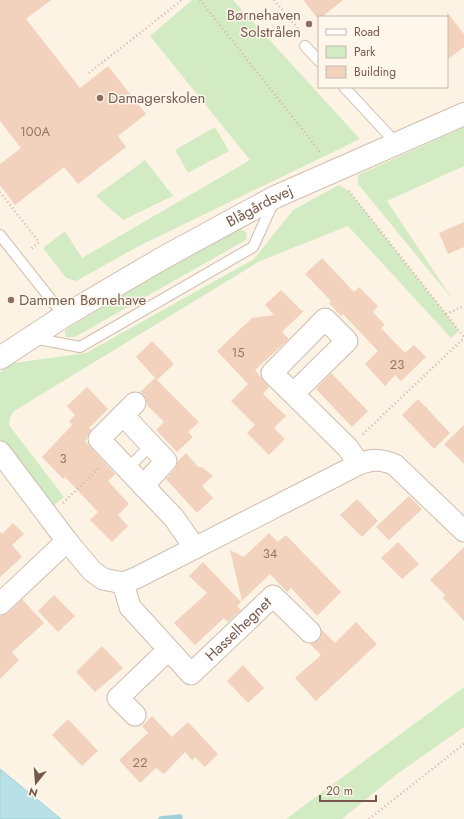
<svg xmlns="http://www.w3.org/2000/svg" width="464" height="819" font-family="Jost,sans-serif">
	<rect width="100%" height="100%" fill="#fdf3e5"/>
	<g fill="#d3ebc3">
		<polygon points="192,0 233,0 360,139 139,246 76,281 66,278 43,248 65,231 82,258 250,160 150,36"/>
		<polygon points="215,127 229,151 188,173 175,150"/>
		<polygon points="464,127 464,166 387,201 453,300 358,184 358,175"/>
		<polygon points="145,160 173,196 123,220 96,196"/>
		<polygon points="339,185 349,191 459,331 451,338 348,226 260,261 14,411 10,417 9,425 64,497 51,508 0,441 0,372 13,363 86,353 254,259 293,210"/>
		<polygon points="241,229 247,233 246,240 75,337 66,337 65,331 70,327 145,281"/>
		<polygon points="464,687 464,727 393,777 342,819 286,819"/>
	</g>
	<polygon fill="#b9e0e7" stroke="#9fd0d9" points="0,769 61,819 0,819"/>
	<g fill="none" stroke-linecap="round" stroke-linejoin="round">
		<polyline stroke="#9fd0d9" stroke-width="5.5" points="161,819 180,817"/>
	</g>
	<g fill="#f2d2bc">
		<polygon points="0,0 51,0 26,19 80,88 108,66 146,114 118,136 126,147 78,184 64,167 15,205 0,185 0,164 21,148 0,121"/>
		<polygon points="303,0 343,0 322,17 319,17 319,20"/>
		<polygon points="447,12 464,34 464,47 447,60"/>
		<polygon points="464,222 464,247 448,254 439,233"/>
		<polygon points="322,258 354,292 359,287 378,306 373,312 385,325 381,328 405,353 414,345 426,357 401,381 395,375 385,386 365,364 378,351 343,314 341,316 329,303 331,301 305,274"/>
		<polygon points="281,290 302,311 304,311 282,332 289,339 255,370 269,387 263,394 286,416 274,428 285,439 269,455 247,433 255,425 231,401 248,384 217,351 252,318 274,315 265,305"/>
		<polygon points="152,341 174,364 157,380 136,357"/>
		<polygon points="331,373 368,411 352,427 316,389"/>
		<polygon points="155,378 199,422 188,432 193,437 177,452 156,430 164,422 148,406 144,395 140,392"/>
		<polygon points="87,387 108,409 89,428 91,430 85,441 115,474 108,481 129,504 118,515 128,526 112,542 90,520 98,512 65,477 63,479 42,457 72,425 69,421 75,415 67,406"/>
		<polygon points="418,399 450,433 434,449 402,415"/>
		<polygon points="464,425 464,464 444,444"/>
		<polygon points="186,453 198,467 202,467 213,476 202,486 213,498 197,513 166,479 175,469 178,461"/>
		<polygon points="409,496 422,509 389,540 376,527"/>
		<polygon points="357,499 378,521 362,537 340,515"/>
		<polygon points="13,523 24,534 12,545 22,557 0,577 0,532 2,534"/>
		<polygon points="269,533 278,542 286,535 341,592 317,616 291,588 287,592 270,574 242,601 230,550 244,557"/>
		<polygon points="398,542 419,564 402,579 381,558"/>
		<polygon points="464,547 464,621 443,598 445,595 430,580"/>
		<polygon points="203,562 241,602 237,606 241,610 228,622 224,618 195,645 174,623 207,593 189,576"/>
		<polygon points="54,595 75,616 58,632 38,611"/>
		<polygon points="22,599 44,623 12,652 19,660 0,679 0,616 8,613"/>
		<polygon points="356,622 377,644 316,701 295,678 321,655 310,644 319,640 322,630 335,643"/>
		<polygon points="102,646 123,668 95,692 76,672"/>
		<polygon points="243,665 264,688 248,703 227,681"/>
		<polygon points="152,716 172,737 188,722 218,754 205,767 195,757 192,760 185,752 164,774 156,768 140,783 119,760 148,733 142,726"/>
		<polygon points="68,719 98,751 82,766 52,735"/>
	</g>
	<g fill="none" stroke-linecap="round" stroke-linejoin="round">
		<g stroke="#d0bdae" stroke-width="12">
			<g id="service">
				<polyline points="305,46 319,61"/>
				<polyline points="344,87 397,144"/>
				<polyline points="0,235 64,316"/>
				<polyline points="33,338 80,347 253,247 274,201"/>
				<polyline points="127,469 144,452"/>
			</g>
		</g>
		<g stroke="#d0bdae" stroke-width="23">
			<g id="minor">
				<polyline points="293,394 347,341 325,319 272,373 348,448 359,464"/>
				<polyline points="135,403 99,439 174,518 195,548"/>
				<polyline points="123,415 166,461 143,486"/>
				<path d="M0,452L67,541L92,571L103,579L123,583L136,578L359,464C372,459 382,459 395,465L464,531"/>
				<path id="s1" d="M123,583L130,607L191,674L273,596L310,632"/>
				<polyline points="0,604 67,541"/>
				<polyline points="135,715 118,698 168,650"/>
			</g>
		</g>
		<g stroke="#d0bdae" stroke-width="24">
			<g id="tertiary">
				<path id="s2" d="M0,358L64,316L161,259L275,197L464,114"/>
			</g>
		</g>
		<g stroke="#d7b59f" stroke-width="2.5" stroke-dasharray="1 3" stroke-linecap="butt">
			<polyline points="200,0 321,153"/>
			<polyline points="274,0 302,33"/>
			<polyline points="89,73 182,0"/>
			<polyline points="349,191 464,337"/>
			<polyline points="0,192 39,242 30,250"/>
			<polyline points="446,314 464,306"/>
			<polyline points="363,434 464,338"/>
			<polyline points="63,503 100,467"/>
			<polyline points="369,819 464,744"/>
		</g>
		<use href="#service" stroke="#fff" stroke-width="10"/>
		<use href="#minor" stroke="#fff" stroke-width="21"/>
		<use href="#tertiary" stroke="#fff" stroke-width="22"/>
	</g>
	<g fill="#8d6e63" stroke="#fff7ec" stroke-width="1.5">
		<circle cx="309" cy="24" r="4"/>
		<circle cx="100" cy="98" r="4"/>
		<circle cx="11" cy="300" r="4"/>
	</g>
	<g text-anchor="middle" stroke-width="3" stroke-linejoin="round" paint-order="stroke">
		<g font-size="13" fill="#957766">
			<text x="35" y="136">100A</text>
			<text x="238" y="357">15</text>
			<text x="397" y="369">23</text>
			<text x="63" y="463">3</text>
			<text x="270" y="558">34</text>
			<text x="140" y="767">22</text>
		</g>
		<g font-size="15" fill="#785e54" stroke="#fff7ec" text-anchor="start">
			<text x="301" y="20" text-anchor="end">Børnehaven<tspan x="301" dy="17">Solstrålen</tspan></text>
			<text x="108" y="103">Damagerskolen</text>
			<text x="19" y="305">Dammen Børnehave</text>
		</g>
		<g font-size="15" fill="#76594a" stroke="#fff7ec">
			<text dy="5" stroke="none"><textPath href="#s2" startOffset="301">Blågårdsvej</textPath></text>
			<text dy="5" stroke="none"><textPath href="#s1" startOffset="181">Hasselhegnet</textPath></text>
		</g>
	</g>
	<rect x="318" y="16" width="130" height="72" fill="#fff7ec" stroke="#c8b8ab"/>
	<rect x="326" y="29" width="20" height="6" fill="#ffffff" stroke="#c8b8ab"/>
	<text x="354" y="36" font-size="12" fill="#76594a">Road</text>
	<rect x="326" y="46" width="20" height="12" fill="#d3ebc3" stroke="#c8b8ab"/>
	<text x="354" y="56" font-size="12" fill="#76594a">Park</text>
	<rect x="326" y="66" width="20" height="12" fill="#f2d2bc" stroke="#c8b8ab"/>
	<text x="354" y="76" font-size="12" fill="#76594a">Building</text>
	<g transform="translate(36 783) rotate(197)" stroke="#fff7ec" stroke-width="3" paint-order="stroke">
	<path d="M0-3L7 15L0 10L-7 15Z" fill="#76594a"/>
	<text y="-6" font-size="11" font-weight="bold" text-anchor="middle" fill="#76594a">N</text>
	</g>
	<path d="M320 795v6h56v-6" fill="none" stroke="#76594a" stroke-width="2"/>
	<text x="326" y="795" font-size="12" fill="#76594a" stroke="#fff7ec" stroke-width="3" paint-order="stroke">20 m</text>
</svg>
